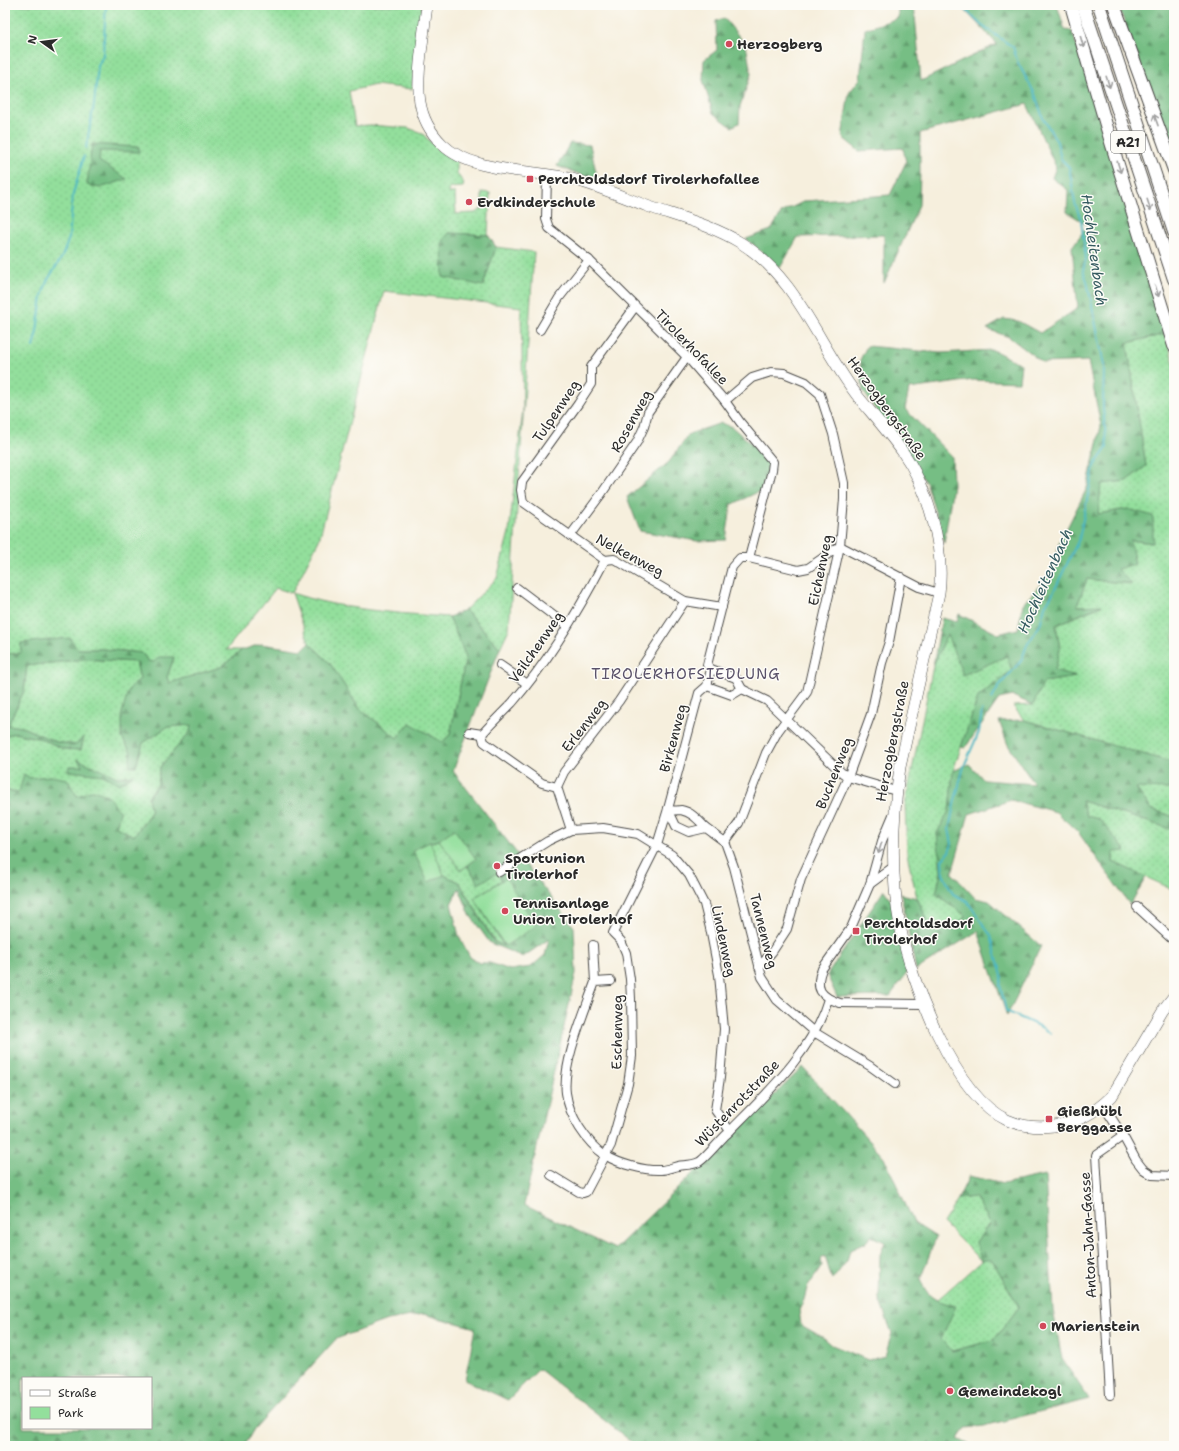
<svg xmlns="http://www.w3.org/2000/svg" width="1179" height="1451" font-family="'Shantell Sans',sans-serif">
	<defs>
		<pattern id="grass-dots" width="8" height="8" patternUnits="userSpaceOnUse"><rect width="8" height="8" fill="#93df9c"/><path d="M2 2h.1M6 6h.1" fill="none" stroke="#7fc087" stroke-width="1.8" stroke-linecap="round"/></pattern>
		<pattern id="forest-firs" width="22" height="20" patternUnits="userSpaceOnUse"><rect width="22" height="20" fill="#76be84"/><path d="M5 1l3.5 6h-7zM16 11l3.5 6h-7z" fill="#619b6c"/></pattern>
	</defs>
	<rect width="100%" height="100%" fill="#fdfcf7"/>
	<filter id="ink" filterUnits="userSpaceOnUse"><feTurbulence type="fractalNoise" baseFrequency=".025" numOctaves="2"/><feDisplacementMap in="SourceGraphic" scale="8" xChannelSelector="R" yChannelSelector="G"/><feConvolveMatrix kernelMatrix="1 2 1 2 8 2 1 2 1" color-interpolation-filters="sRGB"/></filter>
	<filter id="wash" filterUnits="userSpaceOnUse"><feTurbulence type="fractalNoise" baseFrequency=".012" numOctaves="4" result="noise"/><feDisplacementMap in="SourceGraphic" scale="16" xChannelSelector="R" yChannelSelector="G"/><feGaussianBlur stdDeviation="0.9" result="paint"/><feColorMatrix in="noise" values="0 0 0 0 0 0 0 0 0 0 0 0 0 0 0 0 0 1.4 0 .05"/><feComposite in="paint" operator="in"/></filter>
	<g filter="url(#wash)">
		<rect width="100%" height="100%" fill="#f6efdd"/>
		<g fill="url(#grass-dots)" stroke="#5f8564">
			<path d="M5,5H422L412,89L375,85L349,91L355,126L369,125L408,128L422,133L438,150L457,161V174L464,183L463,187L449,188L448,193H455L456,214L475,213L482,209V192L490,193L488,235L449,233L483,286L496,247L534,252L509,629L500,648L465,610L497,578L509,532L523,409L521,307L384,291L319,540L292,593C342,610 396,613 449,617L466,657L450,735L442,742L410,723L397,738L359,708L329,662L309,643L292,593L276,588L226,650H242L221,667L169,683L167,677L174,658L154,663L148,661L142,653L103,649H77L21,643V653L5,654Z"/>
			<polygon points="1165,334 1174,363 1174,763 1024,720 1013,706 1033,705 1044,682 1075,677 1055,670 1060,649 1056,625 1101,606 1077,606 1087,579 1131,584 1117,569 1130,540 1153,543 1128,509 1098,514 1101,484 1126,481 1146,466 1127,343"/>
			<polygon points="947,634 1007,656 1012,670 978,697 953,771 949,811 937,833 941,872 936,894 967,916 957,924 930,925 917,898 907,854 905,805 933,666"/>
			<polygon points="84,659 136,662 140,679 129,689 122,738 131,752 136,766 143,743 167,727 191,725 190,732 160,767 158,784 148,797 151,812 134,836 116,827 93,790 77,797 51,776 30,778 19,792 7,791 5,782 5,736 14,733 42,739 64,749 81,750 84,737 76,745 56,742 22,727 8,725 24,691 27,666"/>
			<polygon points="1135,787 1174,789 1174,817 1151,809"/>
			<polygon points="1082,801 1174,830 1174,890 1113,862 1113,852 1126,850 1087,816"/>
			<polygon points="439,840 461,870 467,866 477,880 497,873 502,880 505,946 495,942 459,882 444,875 430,842"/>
			<polygon points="975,1197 990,1223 976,1242 981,1260 992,1259 1019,1307 994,1340 952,1351 941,1339 936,1301 981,1261 943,1223 958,1199"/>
		</g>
		<g fill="url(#forest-firs)" stroke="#507458" fill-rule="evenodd">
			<polygon points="898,5 914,5 921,81 997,44 960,5 1057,5 1065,30 1072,31 1165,334 1127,343 1146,466 1126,481 1101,484 1098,514 1128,509 1153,516 1153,543 1130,540 1135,564 1117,569 1132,584 1087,579 1077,606 1102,605 1056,625 1060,649 1055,670 1076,677 1044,682 1033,705 1013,696 999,699 965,748 961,747 978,697 1012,670 1007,656 963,675 947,635 933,666 942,618 957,622 959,614 998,634 1018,629 1023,604 1056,567 1058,546 1087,488 1101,426 1088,361 1043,363 1009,337 987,329 1004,319 1018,321 1040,333 1078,308 1072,247 1088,225 1067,212 1068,190 1052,178 1056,167 1027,104 920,133 920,172 919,205 884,283 884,235 798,237 780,268 746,239 771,230 782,212 805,201 890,195 906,162 903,148 859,151 842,137 849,93 860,79 865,29 898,18"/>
			<polygon points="1118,5 1174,5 1174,157"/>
			<polygon points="724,18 746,45 751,74 740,106 739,123 732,127 713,113 703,80 704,60 717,50 716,21"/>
			<polygon points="570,143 590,145 598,181 557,166"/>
			<polygon points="92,144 139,147 139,152 100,151 99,161 127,179 100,188 87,185"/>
			<polygon points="449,233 488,235 496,247 483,286 443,277 442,241"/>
			<polygon points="867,346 941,353 993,350 1021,364 1019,382 973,380 909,389 905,409 952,457 953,485 944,543 927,484 863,391 860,360"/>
			<polygon points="721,423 732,427 762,453 770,466 762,490 731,505 726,540 697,541 640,531 627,497 669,462 689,434"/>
			<path d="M465,610L500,648L453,771L574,927L576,973L524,1205L615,1249L803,1067L884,1157L914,1223L936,1237L920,1280C930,1300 935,1300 956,1306L941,1339L952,1351L994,1340L1019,1307L992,1260H981L976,1242L990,1223L975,1197L958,1199L969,1176L1003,1184L1045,1175L1053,1310L1062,1359L1089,1399L984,1426L966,1428L958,1439L972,1446H637L539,1369L508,1400L465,1380L475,1328L424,1314L387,1320L336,1339L254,1429L244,1446H5V782L7,791L19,792L24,774L30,778L51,776L67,779L77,796L93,790L107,795L120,812L116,827L134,836L151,812L148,797L158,784L160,767L190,732L191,725L167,727L143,743L136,766H129L131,752L122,738V713L129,689L140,679L136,662L84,659L27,666L24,691L8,725L22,727L56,742L76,745L84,736L81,750L64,749L42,739L14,733L5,736V680L8,670L5,668V654L21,653V643L70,638L77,649H103L142,653L148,661L154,662L159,657H174L167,677L169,683L221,667L242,650L261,644L302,650L309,643L329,662L359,708L397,738L410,723L442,742L450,735L466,657L449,617ZM454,829L476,859L467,866L473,874L478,884L497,873L502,880L474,898L504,946L494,942L459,882L444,875L428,882L413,850L430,842L439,840ZM459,888L470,915L490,943L523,957L549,939L545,955L531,967L510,970L490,963H479L470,957L459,936L451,904ZM871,1236L885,1242L880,1255L879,1299L892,1333L885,1356L868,1360L832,1345L824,1338L801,1325L799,1309L804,1300L807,1288L822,1266L821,1259L825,1256L832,1280L847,1261L850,1250L865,1243ZM23,1378H151V1428H23Z"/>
			<polygon points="1024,720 1174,763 1174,789 1136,788 1151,809 1174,817 1174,830 1082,801 1087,816 1099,819 1126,851 1113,852 1113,862 1146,877 1130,905 1078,832 1056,812 1011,800 969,814 952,873 975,898 989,901 1041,946 1007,1016 978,931 916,970 901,894 917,898 930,925 957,924 966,916 936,894 941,872 937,833 949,811 953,771 969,764 984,780 1034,784 1008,745 999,721"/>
			<polygon points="77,759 117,777 133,775 119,784 103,775 68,771 69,766 83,766"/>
			<polygon points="884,890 891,900 907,973 890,996 837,997 827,975"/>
		</g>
		<g fill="#93df9c" stroke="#5f8564">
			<polygon points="454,829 476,859 461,870 439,840"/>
			<polygon points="430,842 444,875 428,882 413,850"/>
			<polygon points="506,878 536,926 505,946 474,898"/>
		</g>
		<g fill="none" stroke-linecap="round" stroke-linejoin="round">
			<g stroke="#4bb8c5" stroke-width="2">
				<polyline points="961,5 981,25 1013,47 1018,63 1035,94 1043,118 1057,142 1061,159 1069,167 1075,203 1081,220 1086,259 1083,270 1087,281 1104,365 1103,408 1107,448 1094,466 1079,539 1052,595 1045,606 1040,625 1027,645 1021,661 999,686 992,699"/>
				<polyline points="86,148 94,104 98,66 103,55 106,5"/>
				<polyline points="33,347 37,331 42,296 47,281 62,257 69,238 73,194 84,156"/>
				<polyline points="982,710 979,732 964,766 955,800 949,829 952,844 949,852 942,860 943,874 953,894 967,901 991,936 1002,976 1000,985 1006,1011 1041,1027 1051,1034"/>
			</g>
		</g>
	</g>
	<g filter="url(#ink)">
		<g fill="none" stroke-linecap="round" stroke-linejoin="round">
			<g stroke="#494846" stroke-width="10">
				<g id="minor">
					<polyline points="547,175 546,219 549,228 589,260 687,357 725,401 740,422 773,462 772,470 749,558"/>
					<polyline points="635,307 591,367 591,384 578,404 522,482 521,490 523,502 605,560 614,559 685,601 722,607"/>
					<polyline points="540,330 559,298 589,260"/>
					<polyline points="725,401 752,378 771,372 784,373 806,382 820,394 833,434 844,483 844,499 840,546 807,692 778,731 766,753 739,823 725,842"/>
					<polyline points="570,536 602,493 637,442 644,427 648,412 687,357"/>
					<polyline points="517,588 567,626"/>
					<polyline points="500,665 526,683"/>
					<polyline points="711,669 736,678 742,689"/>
					<polyline points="707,686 732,695 742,689 767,701 841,772 848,777 896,791"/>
					<polyline points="469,732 482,734"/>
					<path d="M557,787L542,783L484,742L482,734C492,723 502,713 512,703C549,661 579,610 605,560"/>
					<polyline points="668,809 676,826 689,832 706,828 725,842 734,867 762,977 777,1000 814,1032 870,1066 895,1084"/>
					<path d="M668,809C673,812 676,810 681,810C692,812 699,821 706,828"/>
					<path d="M893,815L882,841L870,884L851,928L822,969C814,989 821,997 840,1003L923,1004"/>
					<polyline points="571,830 557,787 564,772 619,701 685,601"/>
					<polyline points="499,872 548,841 571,830 603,828 638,834 672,855 689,875 704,904 710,928 719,975 724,1029 720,1078 715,1110 730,1131"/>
					<polyline points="870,884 893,867"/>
					<polyline points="1137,907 1174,941"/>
					<polyline points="593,945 595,982"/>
					<polyline points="759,967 772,952 787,929 801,879 848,777 871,714 882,663 889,642 901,577"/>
					<path d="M611,981L595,982C585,1011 562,1063 566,1093C569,1116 586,1142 605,1155C619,1164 645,1171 661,1170C666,1170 673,1167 678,1166C685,1165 694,1165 699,1162C705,1159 721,1139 727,1134C764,1096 813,1052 828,999"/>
					<polyline points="1103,1105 1123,1136 1136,1160 1143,1169 1152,1175 1174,1176"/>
					<polyline points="551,1175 579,1192 583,1193 586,1192 611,1145 628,1084 632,1056 631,999 630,979 626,953 621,941 613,933 657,845 668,809 699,693 707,686 711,669 707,665 732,567 740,558 749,558 798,570 808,568 840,546 919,587 939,593"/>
					<polyline points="1110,1395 1096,1155 1123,1136"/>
				</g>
			</g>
			<g stroke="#494846" stroke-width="12">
				<path id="major" d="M427,5C425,21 423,37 421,53C417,88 415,117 442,144C472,174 536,169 576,180C600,187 623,197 647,206C678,217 712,225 741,243C799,279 819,348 860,399C874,416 889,433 902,451C928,487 945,548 939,593L900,767C892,821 890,873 900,926C911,981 953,1095 1007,1120C1023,1127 1037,1128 1054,1126C1077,1123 1096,1112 1112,1096L1163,1010L1174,996"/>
			</g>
			<g stroke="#494846" stroke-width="14">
				<g id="highway">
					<polyline points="1071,5 1111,142 1174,346"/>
					<polyline points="1083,5 1174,279"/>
					<polyline points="1099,5 1174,232"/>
					<polyline points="1114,5 1174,170"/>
				</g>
			</g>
			<use href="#minor" stroke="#fff" stroke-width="8"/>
			<use href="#major" stroke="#fff" stroke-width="11"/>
			<use href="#highway" stroke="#fff" stroke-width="12"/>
		</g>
		<defs><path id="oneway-shaft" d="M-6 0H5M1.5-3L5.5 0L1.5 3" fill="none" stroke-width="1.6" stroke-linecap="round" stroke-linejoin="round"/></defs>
		<g stroke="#a0a0a0">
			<use href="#oneway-shaft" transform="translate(1082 42) rotate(74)"/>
			<use href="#oneway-shaft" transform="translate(1108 82) rotate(72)"/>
			<use href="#oneway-shaft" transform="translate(1156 120) rotate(-110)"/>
			<use href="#oneway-shaft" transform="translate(1119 167) rotate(73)"/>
			<use href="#oneway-shaft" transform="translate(1149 205) rotate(72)"/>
			<use href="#oneway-shaft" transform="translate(1157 291) rotate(73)"/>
			<use href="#oneway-shaft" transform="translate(880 848) rotate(107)"/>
		</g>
	</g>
	<g fill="#d1495b" stroke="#fdfcf7" stroke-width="1.5">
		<circle cx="729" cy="44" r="4"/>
		<rect x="526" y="175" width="8" height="8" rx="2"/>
		<circle cx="469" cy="202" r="4"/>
		<circle cx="497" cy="866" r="4"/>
		<circle cx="505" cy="911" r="4"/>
		<rect x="852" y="927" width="8" height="8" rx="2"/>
		<rect x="1045" y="1115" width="8" height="8" rx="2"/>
		<circle cx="1043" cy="1326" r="4"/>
		<circle cx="950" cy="1391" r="4"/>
	</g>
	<g text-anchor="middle" stroke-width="3" stroke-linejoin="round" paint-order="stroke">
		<rect fill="#fdfcf7" stroke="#6a6a68" stroke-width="1" x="1111" y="131" width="34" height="22" rx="3"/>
		<g font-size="13" font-weight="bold" fill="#2b2b2b">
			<text x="1128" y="147">A21</text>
		</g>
		<g font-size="14" font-weight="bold" fill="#2b2b2b" stroke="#fdfcf7" text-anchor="start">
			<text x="737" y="49">Herzogberg</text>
			<text x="538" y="184">Perchtoldsdorf Tirolerhofallee</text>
			<text x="477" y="207">Erdkinderschule</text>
			<text x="505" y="863">Sportunion<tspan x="505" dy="16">Tirolerhof</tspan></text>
			<text x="513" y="908">Tennisanlage<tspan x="513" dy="16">Union Tirolerhof</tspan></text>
			<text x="864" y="928">Perchtoldsdorf<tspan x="864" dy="16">Tirolerhof</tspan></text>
			<text x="1057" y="1116">Gießhübl<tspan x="1057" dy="16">Berggasse</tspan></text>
			<text x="1051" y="1331">Marienstein</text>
			<text x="958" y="1396">Gemeindekogl</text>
		</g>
		<g font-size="14" fill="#2b2b2b" stroke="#fdfcf7">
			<text transform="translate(692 347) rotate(46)" y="5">Tirolerhofallee</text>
			<text transform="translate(887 408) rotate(54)" y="5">Herzogbergstraße</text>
			<text transform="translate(556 411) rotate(-56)" y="5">Tulpenweg</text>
			<text transform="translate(631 421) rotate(-61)" y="5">Rosenweg</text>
			<text transform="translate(630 555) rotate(28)" y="5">Nelkenweg</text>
			<text transform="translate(820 570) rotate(-78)" y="5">Eichenweg</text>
			<text transform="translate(536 647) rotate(-55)" y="5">Veilchenweg</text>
			<text transform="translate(584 725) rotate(-52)" y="5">Erlenweg</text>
			<text transform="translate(673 738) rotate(-75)" y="5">Birkenweg</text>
			<text transform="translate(892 741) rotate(-79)" y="5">Herzogbergstraße</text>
			<text transform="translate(834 773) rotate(-68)" y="5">Buchenweg</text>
			<text transform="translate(764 931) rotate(76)" y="5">Tannenweg</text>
			<text transform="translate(724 941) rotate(78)" y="5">Lindenweg</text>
			<text transform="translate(617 1032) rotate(-89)" y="5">Eschenweg</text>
			<text transform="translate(737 1103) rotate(-46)" y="5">Wüstenrotstraße</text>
			<text transform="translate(1088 1235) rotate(-93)" y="5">Anton-Jahn-Gasse</text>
		</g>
		<g font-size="15" font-style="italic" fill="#365c61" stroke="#fdfcf7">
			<text transform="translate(1094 250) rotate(82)" y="5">Hochleitenbach</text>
			<text transform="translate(1045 581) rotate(-66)" y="5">Hochleitenbach</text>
		</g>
		<g font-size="15" letter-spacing="1" fill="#5a526a" stroke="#fdfcf7">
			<text x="686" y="679">TIROLERHOFSIEDLUNG</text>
		</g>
	</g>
	<rect width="1179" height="1451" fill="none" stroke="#fdfcf7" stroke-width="20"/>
	<rect x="22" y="1377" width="130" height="52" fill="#fdfcf7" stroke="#a9a8a5"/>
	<rect x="30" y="1390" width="20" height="6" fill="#ffffff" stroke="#a9a8a5"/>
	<text x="58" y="1397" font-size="12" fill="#2b2b2b">Straße</text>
	<rect x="30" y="1407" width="20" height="12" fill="#93df9c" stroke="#a9a8a5"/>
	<text x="58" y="1417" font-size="12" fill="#2b2b2b">Park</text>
	<g transform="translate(42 42) rotate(284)" stroke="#fdfcf7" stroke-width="3" paint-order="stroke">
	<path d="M0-3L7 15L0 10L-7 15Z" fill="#2b2b2b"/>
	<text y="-6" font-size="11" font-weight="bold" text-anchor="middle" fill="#2b2b2b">N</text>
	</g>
</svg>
